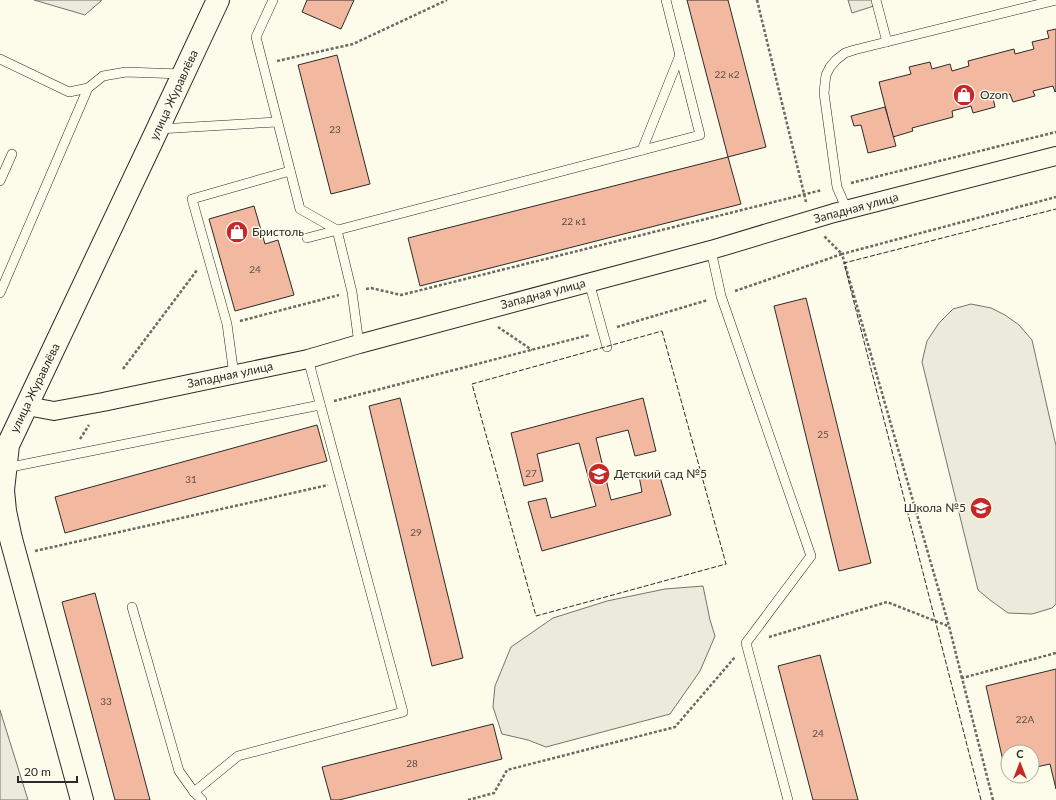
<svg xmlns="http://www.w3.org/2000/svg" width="1056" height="800" font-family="Lato,sans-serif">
	<rect width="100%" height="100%" fill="#fdfbea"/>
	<g fill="#ecebdb" stroke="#74746e">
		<polygon points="34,0 102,0 85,15"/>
		<polygon points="971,304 991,308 1005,315 1019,325 1032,340 1056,446 1056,604 1052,608 1032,614 1008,613 990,600 978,590 922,362 927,341 939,323 953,309"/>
		<polygon points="703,586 710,620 715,636 700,671 670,714 546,747 528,740 502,734 493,707 495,686 511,647 553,618 607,601 665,589"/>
		<polygon points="0,710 28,800 0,800"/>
	</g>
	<polygon fill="#eceadb" stroke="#74746e" points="848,0 876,0 877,5 852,13"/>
	<g fill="#f2b8a0" stroke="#2b2b2b">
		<polygon points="307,0 354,0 341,29 302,12"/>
		<polygon points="687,0 728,0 766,147 728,157"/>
		<polygon points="1056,29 1056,91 1055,92 1053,86 1033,91 1035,96 1013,102 1010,94 993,98 995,107 973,113 971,106 952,111 953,117 912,128 913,131 893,137 879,82 911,74 909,67 930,62 932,69 950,64 952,71 969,66 968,61 1014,49 1015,54 1034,49 1032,42 1049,38 1047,31"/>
		<polygon points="337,55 370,184 331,194 298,65"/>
		<polygon points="885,107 896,146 868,153 861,125 854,126 851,116"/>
		<polygon points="728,157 741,204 420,286 408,238"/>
		<polygon points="254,206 265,244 278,240 294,295 235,311 209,219"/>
		<polygon points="806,298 871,563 839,571 774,306"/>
		<polygon points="400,398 463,658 432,666 369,406"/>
		<polygon points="643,398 656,451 635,456 628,430 596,438 611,500 642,492 639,476 658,470 671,515 542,551 528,502 546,498 551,518 596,506 579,443 537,454 543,481 524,486 511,433"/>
		<polygon points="317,425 327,461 65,533 55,497"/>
		<polygon points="95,593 150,800 115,800 62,602"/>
		<polygon points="820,655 858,800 813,800 778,666"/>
		<polygon points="1056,669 1056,789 1050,764 1032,768 1032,752 1008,752 1008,774 1006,774 986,686"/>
		<polygon points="493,724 502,759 339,800 331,800 322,767"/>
	</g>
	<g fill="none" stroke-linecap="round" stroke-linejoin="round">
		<g stroke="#2b2b2b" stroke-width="10">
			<g id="service">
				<polyline points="273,0 256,37 300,209 337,230 352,292 359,344"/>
				<polyline points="876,0 887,42"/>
				<polyline points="0,59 69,92 88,88 103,76 126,72 182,74"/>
				<polyline points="159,129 277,122"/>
				<polyline points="642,150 680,55"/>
				<polyline points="0,181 12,154"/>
				<polyline points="847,210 837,187 824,93 825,83 826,75 830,67 836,60 845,53 854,50 1056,0"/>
				<polyline points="307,238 700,135 666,0"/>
				<polyline points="711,250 721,296 811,556 746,643 788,800"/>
				<polyline points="589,282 607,347"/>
				<polyline points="0,293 88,88"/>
				<polyline points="234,375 227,324 192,199 290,171"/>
				<polyline points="6,468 320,405"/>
				<polyline points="132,607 179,771 194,792 202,800"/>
				<polyline points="194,792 238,756 403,712 308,359"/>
			</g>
		</g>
		<g stroke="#2b2b2b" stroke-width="20">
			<polyline id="minor" points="27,406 54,411 103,402 308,359 359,344 711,250 834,213 1056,156"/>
		</g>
		<g stroke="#2b2b2b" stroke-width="24">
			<polyline id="tertiary" points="82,800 11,539 5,511 3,490 8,445 151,143 218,0"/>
		</g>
		<g stroke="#6a6964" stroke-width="2.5" stroke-dasharray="3 2" stroke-linecap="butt">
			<polyline points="757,0 806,202"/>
			<polyline points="277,61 353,44 447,0"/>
			<polyline points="851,183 1056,132"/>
			<polyline points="366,289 371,288 401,295 822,190"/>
			<polyline points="735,291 842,254 824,236"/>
			<polyline points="240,321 339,295"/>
			<polyline points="498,327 532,350"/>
			<polyline points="617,327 708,300"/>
			<polyline points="123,369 197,270"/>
			<polyline points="334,401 589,335"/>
			<polyline points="80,439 89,425"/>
			<polyline points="35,551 328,485"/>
			<polyline points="769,637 887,602 948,626"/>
			<polyline points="962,678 949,626 842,254 1056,197"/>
			<polyline points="468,800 494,793 507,770 675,727 735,657"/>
			<polyline points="993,800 962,678 1056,653"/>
		</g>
		<use href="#service" stroke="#fdfbea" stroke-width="9"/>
		<use href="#minor" stroke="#fdfbea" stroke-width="18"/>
		<use href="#tertiary" stroke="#fdfbea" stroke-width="22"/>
		<g stroke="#2b2b2b" stroke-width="1" stroke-dasharray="5 2" stroke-linecap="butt">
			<polygon points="662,331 726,564 536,616 472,384"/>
			<polyline points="981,800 844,263 1056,209"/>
		</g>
	</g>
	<defs>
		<g id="shop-disc" transform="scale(1.15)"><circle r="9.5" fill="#c62828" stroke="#fdfbea"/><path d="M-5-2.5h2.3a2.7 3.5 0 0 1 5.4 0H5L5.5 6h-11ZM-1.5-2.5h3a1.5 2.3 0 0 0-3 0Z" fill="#fff"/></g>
		<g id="school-disc" transform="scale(1.15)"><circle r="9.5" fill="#c62828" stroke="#fdfbea"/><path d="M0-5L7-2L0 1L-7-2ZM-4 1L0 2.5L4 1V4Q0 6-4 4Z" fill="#fff"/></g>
	</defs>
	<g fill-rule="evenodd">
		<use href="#shop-disc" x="964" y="95"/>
		<use href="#shop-disc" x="237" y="232"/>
		<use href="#school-disc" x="599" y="474"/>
		<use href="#school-disc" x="981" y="508"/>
	</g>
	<g text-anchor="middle" stroke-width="3" stroke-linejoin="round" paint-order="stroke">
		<g font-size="10" fill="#5d4e48">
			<text x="727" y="78">22 к2</text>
			<text x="335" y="133">23</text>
			<text x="574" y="225">22 к1</text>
			<text x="255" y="273">24</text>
			<text x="823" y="438">25</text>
			<text x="531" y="477">27</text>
			<text x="191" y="483">31</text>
			<text x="416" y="536">29</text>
			<text x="106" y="705">33</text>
			<text x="1025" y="723">22А</text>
			<text x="818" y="737">24</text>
			<text x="412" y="767">28</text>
		</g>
		<g font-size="12" fill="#2b2b2b" stroke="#fdfbea">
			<text transform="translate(174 95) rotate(-65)" y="4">улица Журавлёва</text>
			<text transform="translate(856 208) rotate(-15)" y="4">Западная улица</text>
			<text transform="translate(543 294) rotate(-15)" y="4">Западная улица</text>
			<text transform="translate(230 375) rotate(-12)" y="4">Западная улица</text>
			<text transform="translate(35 388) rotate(-64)" y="4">улица Журавлёва</text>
		</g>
		<g font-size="12" fill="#2b2b2b" stroke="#fdfbea" text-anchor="start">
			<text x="980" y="99">Ozon</text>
			<text x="252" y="236">Бристоль</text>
			<text x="614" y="478">Детский сад №5</text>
			<text x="966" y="512" text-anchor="end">Школа №5</text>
		</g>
	</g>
	<g transform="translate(1020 764)"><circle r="19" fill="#fdfbea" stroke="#a9a89e"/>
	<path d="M0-3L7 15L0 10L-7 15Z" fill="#c62828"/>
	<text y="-6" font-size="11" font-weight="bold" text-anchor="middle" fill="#2b2b2b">С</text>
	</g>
	<path d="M18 776v6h59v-6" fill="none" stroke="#2b2b2b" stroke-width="2"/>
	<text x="24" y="776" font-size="12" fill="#2b2b2b" stroke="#fdfbea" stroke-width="3" paint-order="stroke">20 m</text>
</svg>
